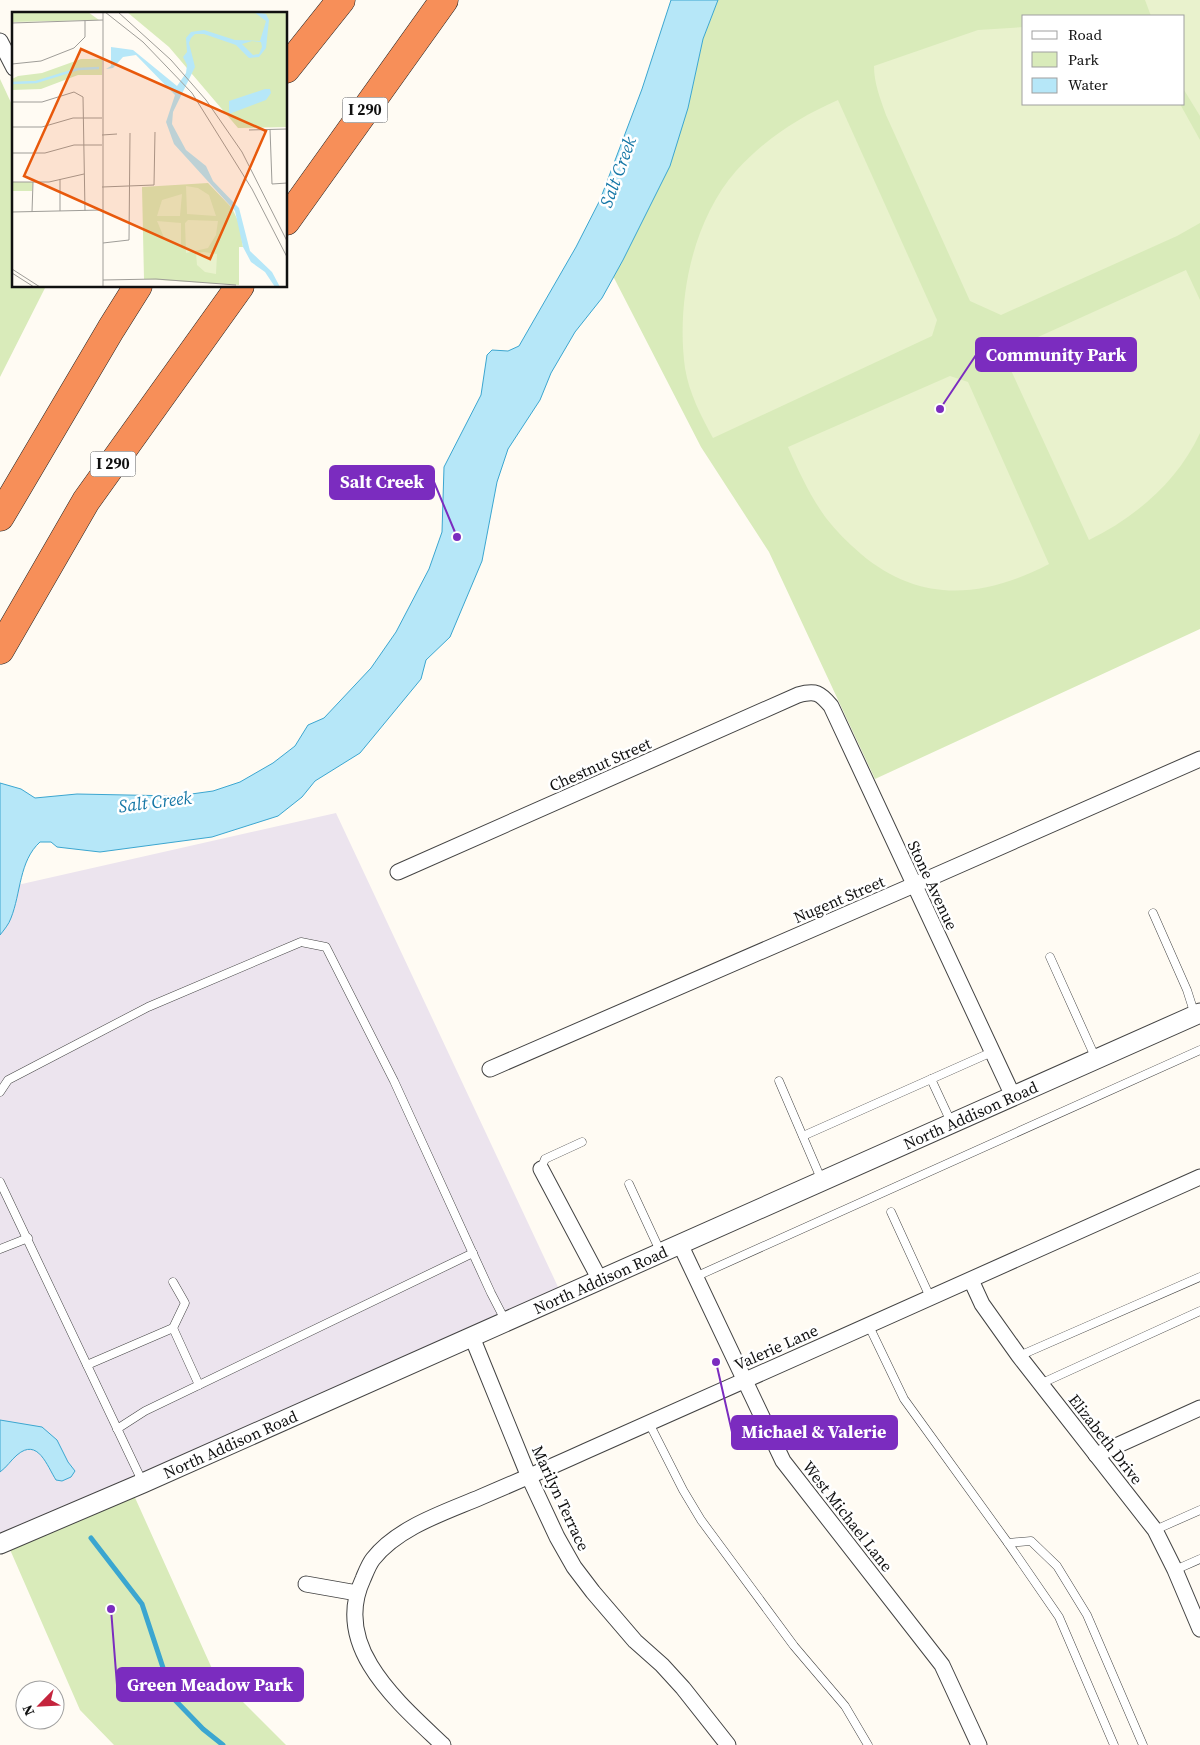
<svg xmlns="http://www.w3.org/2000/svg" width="1200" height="1745" font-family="'Source Serif 4',serif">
	<rect width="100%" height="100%" fill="#fffbf3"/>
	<polygon fill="#ece4ee" points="336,813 559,1289 0,1536 0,917 13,886"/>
	<g fill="#d9ebba" fill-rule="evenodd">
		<path d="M718,0H1200V629L875,779L769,552L701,447L613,276L623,260L688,108L703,39ZM1024,16H1184V104H1024Z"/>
		<polygon points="0,79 14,109 14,286 46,286 0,377"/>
		<polygon points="132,1491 214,1673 286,1745 114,1745 80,1710 8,1545"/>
	</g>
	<g fill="#e9f2cd">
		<polygon points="1145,0 1200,0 1200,116 1184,90 1184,16 1151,16"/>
		<path d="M1024,27V104H1180L1200,140V223L1177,236L1001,315L970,301L886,115C880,98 874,83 874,66L978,30Z"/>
		<path d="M838,100L937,320L932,336L713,438C701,416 689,393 685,368C676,303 692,221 736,171C765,139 799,117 838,100Z"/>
		<path d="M1186,270L1200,300V433C1178,481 1136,517 1089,540L1009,366L1014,348Z"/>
		<path d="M950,376L968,382L1049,564C984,598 920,604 861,554C848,543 836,531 826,518C810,496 799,472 788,447Z"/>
	</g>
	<g fill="#b6e7f8" stroke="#3ba6d0">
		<path d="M671,0H718L703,39L688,108L670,166L623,260L602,298L575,332L551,373L540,400L508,449L497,482L482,561L450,637L426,660L421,679L360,753L315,781L302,797L278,816L212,837L100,852L57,847L51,842H40C19,861 21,893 11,918C9,924 4,930 0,935V783L21,789L35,798L77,794L177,796L213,791L240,782L273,763L295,746L308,725L324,718L371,668L396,632L429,569L442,532L444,467L481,395L487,355L492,350L508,351L519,346L576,247L600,200L642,89Z"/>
		<path d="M0,1420L42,1427L57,1440L68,1462L75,1471L71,1477L62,1481L56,1480C47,1466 38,1437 17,1455C11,1460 7,1467 0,1472Z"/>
	</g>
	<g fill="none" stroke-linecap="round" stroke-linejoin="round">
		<polyline stroke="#3ba6d0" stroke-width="5" points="91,1538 142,1604 173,1698 203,1729 223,1745"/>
		<g stroke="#434343" stroke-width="9">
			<g id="service">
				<polyline points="1153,913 1187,990 1195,1015"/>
				<polyline points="1050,957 1096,1059"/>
				<polyline points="931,1079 951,1122"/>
				<polyline points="779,1081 822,1181"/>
				<polyline points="0,1092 8,1080 148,1007 301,942 326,947 394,1081 491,1293 506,1322"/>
				<polyline points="803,1136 992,1052"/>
				<polyline points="541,1169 545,1159 582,1142"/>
				<polyline points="0,1182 143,1483"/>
				<polyline points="629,1184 661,1253"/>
				<polyline points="891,1212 930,1297"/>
				<polyline points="0,1249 28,1238"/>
				<polyline points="695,1277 1200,1050"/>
				<polyline points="868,1324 904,1399 1008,1543 1059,1617 1114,1745"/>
				<polyline points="173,1328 199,1385"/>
				<polyline points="1019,1356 1200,1277"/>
				<polyline points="87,1365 173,1328 185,1303 173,1282"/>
				<polyline points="1040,1384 1200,1311"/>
				<polyline points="649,1423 683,1490 701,1520 794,1646 845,1706 868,1745"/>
				<polyline points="117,1429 145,1411 473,1253"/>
				<polyline points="1155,1530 1200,1510"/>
				<polyline points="1008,1543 1031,1541 1057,1566 1087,1615 1143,1745"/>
				<polyline points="1175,1570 1200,1559"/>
			</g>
		</g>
		<g stroke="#434343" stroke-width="17">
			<g id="minor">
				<polyline points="0,41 14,68"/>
				<path d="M398,872L798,695C816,690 820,693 831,706L1013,1096"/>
				<polyline points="490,1069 914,885 1200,759"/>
				<polyline points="541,1169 600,1280"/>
				<polyline points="680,1244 783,1461 942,1665 979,1745"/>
				<polyline points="971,1280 982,1304 1019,1356 1155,1530 1175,1570 1200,1629"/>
				<polyline points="472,1337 529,1477 557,1537 574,1567 593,1592 635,1641 662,1665 683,1688 728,1745"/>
				<polyline points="1096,1455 1200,1408"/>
				<polyline points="306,1584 357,1593"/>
				<path d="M443,1745C399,1703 331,1647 363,1579C366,1572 369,1564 373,1559C398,1527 446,1512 481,1497C516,1482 551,1467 586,1451C791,1360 995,1269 1200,1177"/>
			</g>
		</g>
		<g stroke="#434343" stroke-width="21">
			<g id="tertiary">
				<path id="s1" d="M0,1544L143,1483L1200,1013"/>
			</g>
		</g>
		<g stroke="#212121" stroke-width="29">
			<g id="motorway">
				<polyline points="286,69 341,0"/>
				<polyline points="286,221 444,0"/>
				<polyline points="0,517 111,329 138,286"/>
				<polyline points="0,650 86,501 240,286"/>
			</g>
		</g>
		<use href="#service" stroke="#fff" stroke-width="8"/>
		<use href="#minor" stroke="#fff" stroke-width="15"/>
		<use href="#tertiary" stroke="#fff" stroke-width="19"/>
		<use href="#motorway" stroke="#f78f59" stroke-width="28"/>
	</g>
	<g text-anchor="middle" stroke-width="5" stroke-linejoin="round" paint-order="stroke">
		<g fill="#fff" stroke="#585858" stroke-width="1">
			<rect x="342.5" y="97.5" width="45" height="25" rx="4"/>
			<rect x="90.5" y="451.5" width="45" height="25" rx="4"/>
		</g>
		<g font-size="15" font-weight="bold" fill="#101010">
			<text x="365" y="115">I 290</text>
			<text x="113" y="469">I 290</text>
		</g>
		<g font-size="16" fill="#101010" stroke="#fff">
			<text transform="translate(600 764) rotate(-24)" y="6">Chestnut Street</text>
			<text transform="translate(933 885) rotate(65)" y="6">Stone Avenue</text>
			<text transform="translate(839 899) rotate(-23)" y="6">Nugent Street</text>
			<text dy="6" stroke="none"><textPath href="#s1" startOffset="1061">North Addison Road</textPath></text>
			<text dy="6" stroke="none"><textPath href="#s1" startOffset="656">North Addison Road</textPath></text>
			<text transform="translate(776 1347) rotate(-24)" y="6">Valerie Lane</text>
			<text transform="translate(1106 1439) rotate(52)" y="6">Elizabeth Drive</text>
			<text dy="6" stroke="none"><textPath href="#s1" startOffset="251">North Addison Road</textPath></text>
			<text transform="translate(561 1498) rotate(65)" y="6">Marilyn Terrace</text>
			<text transform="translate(848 1516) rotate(52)" y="6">West Michael Lane</text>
		</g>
		<g font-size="18" font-style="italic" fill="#1577a6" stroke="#fff">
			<text transform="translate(618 172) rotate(-70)" y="6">Salt Creek</text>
			<text transform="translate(155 802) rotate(-7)" y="6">Salt Creek</text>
		</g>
	</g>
	<g transform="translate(12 12)">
		<rect width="275" height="275" fill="#fffbf3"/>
		<path d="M0,0H76L87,8L0,10ZM115,0H275V115L226,116L157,35ZM69,47H90V63H66L29,77L0,78V67L6,64L30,61ZM0,170H21L20,179H0ZM196,171L220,196L227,211L231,235H227V273L132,267L130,175Z" fill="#d9ebba"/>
		<path d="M174,174L186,176L197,183L204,204L175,202ZM170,182L168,204H145L150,188ZM176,208L206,209L204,223L196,236L174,241L173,211ZM145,209L169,211V233L153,228ZM192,240L205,242L204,262L193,260L185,253L184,241Z" fill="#e9f2cd"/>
		<path d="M242,0L254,2L257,8L254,36L247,45L237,46L224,33L192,22H183L179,26L177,31L183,55L161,100L160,112L174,138L194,154L201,169L227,196L238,239L260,260L268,275H263L253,260L239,250L231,235L223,199L162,132L154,110L163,83L124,43L111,45L101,56L94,57L99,54V35L121,38L165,74L174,61L175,53L171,45L175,40L174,26L179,20L192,18L223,28L248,29L254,9ZM240,29L249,30L250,35L247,42L241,43L230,32ZM253,77H258L259,81L254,88L217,102V89Z" fill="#b6e7f8" fill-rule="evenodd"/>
		<path fill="none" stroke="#b6e7f8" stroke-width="2.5" d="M0,71L24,70L66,57L87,56"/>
		<path fill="none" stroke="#9f9d98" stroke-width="1" d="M93,0L131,30L180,81L240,177L275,245M106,0L159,48L194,88L230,140L275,229M0,11L91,8M0,52L29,49L62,36L73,25V8M0,90H30L62,80L71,85L73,199M0,115H30L61,106H90M258,117L260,172L275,171M237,118L275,117M90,123L105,122M0,141H33L62,133H90M48,167V199M0,170H37L72,162M90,175L142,173L143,120M0,200L90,198M20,200L21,170M91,231L117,228L118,121M0,257L28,275M0,261L22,275M91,268L144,267L224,273M91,275V0"/>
		<path fill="#e8590c" fill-opacity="0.15" stroke="#e8590c" stroke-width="2.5" d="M69,37L254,119L198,247L12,164Z"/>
		<rect width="275" height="275" fill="none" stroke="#101010" stroke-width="2.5"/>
	</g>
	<path fill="none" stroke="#7b2cbf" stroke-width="2" d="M940 409L976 355M457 537L434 482M716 1362L732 1432M111 1609L117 1685"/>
	<g fill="#7b2cbf" stroke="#fff" stroke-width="2">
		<circle cx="940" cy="409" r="5"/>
		<circle cx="457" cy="537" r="5"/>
		<circle cx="716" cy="1362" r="5"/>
		<circle cx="111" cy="1609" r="5"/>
	</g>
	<g fill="#7b2cbf" stroke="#7b2cbf" stroke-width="2">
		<rect x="976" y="338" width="160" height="33" rx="5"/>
		<rect x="330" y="466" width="104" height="33" rx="5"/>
		<rect x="732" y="1416" width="165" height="33" rx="5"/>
		<rect x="117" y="1668" width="186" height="33" rx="5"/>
	</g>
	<g font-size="18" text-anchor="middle" font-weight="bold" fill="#fff">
		<text x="1056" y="361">Community Park</text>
		<text x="382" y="488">Salt Creek</text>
		<text x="814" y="1438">Michael &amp; Valerie</text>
		<text x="210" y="1691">Green Meadow Park</text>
	</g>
	<rect x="1022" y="15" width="162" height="90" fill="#ffffff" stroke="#9f9f9f"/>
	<rect x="1032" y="31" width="25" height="8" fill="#ffffff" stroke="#9f9f9f"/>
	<text x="1068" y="40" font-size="15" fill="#101010">Road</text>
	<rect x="1032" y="52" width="25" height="15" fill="#d9ebba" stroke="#9f9f9f"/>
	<text x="1068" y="65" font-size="15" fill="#101010">Park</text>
	<rect x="1032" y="78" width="25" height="15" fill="#b6e7f8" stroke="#9f9f9f"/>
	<text x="1068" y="90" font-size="15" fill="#101010">Water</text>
	<g transform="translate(40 1705) rotate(246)"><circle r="24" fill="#ffffff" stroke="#9f9f9f"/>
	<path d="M0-4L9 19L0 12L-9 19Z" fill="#c4243d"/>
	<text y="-8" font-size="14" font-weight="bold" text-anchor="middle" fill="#101010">N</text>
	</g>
</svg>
